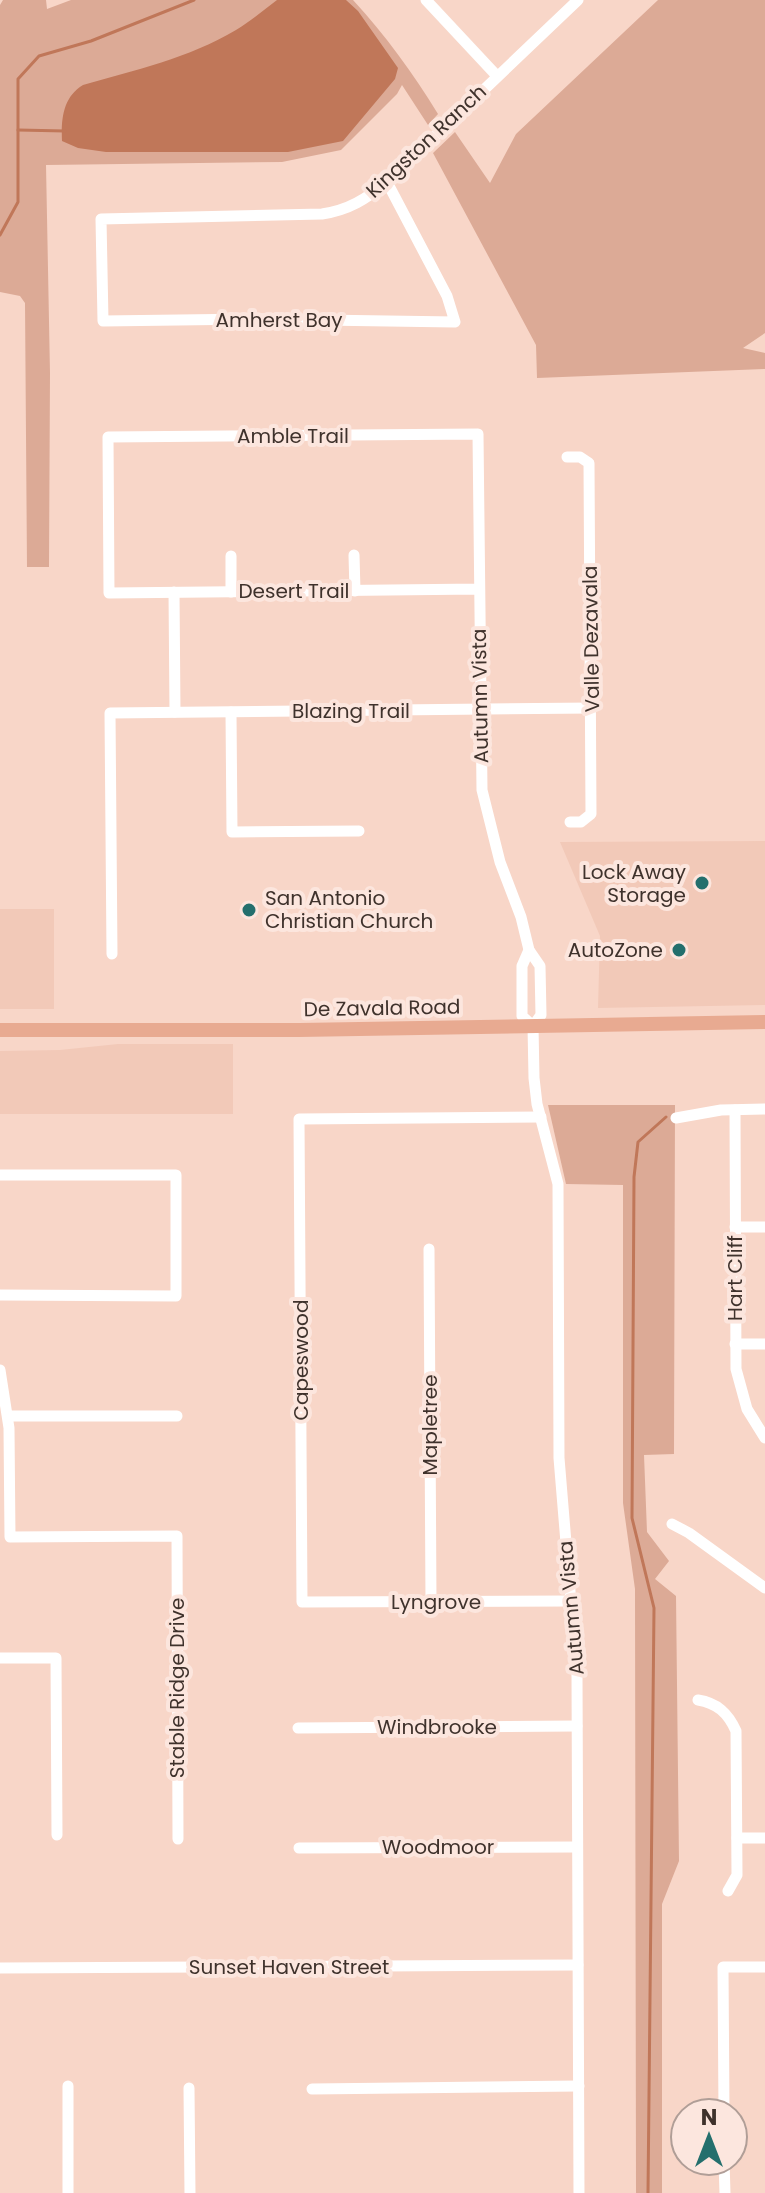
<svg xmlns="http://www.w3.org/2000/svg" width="765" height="2193" font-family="Poppins,sans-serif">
	<rect width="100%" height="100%" fill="#f8d6c8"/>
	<g fill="#f2c9b8">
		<polygon points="765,841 765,1005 598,1008 600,936 560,842"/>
		<rect x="0" y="909" width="54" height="100"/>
		<polygon points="118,1044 233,1044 233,1114 0,1114 0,1051 60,1050"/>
	</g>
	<g fill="#dcaa96">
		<path d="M3,0H46L47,9L71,0H353C386,36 413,73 438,114L428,125L402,85L397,94L341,150L282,162L46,165L50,373L49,567H27L25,303L20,296L0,292V5Z"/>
		<polygon points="658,0 765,0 765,333 743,348 765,353 765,369 537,378 536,345 433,153 455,132 490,183 516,134"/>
		<polygon points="548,1105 675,1105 674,1454 644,1455 647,1532 669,1561 655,1579 676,1596 679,1861 662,1904 662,2193 636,2193 635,1589 623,1503 623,1185 566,1184"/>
	</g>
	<path fill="#c07759" d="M277,0H346L358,11L398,68L395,79L343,141L288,152H106L78,148L62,141C61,119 63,97 83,85C135,70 189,58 236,30C251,21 264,10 277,0Z"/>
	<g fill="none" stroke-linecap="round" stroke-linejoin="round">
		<g stroke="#c07759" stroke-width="3">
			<polyline points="18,130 65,131"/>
			<polyline points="0,235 18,202 18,79 39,56 91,41 194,0"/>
			<polyline points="648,2193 654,1608 632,1518 634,1177 638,1142 666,1117"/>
		</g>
		<g stroke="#fff" stroke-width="11">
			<polyline points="426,0 497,76"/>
			<path d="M387,182L447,296L455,322L254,319L103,321L101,219L322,214C349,210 366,199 387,182L578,0"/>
			<polyline points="567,457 580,457 589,463 591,814 581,822 570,822"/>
			<polyline points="354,555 355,591"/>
			<polyline points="231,556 231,592"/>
			<polyline points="479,589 109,593 108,437 478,434 482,790 500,862 521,917 529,950 540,966 541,1015 533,1026 534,1078 537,1104 558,1184 559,1458 577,1676 579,2193"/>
			<polyline points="174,592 175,712"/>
			<polyline points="231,712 232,832 359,831"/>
			<polyline points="529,950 522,966 522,1016 533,1026"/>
			<polyline points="112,954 110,713 592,708"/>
			<polyline points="735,1110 736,1369 747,1409 765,1438"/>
			<polyline points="541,1117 299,1119 302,1602 570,1601"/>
			<polyline points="676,1118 721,1110 765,1109"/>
			<polyline points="0,1175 176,1175 176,1296 0,1295"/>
			<polyline points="735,1227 765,1227"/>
			<polyline points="429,1249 431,1602"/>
			<polyline points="735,1344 765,1344"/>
			<polyline points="0,1370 9,1428 10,1537 177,1536 178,1839"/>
			<polyline points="8,1416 177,1416"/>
			<polyline points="672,1524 689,1533 765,1588"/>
			<polyline points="0,1658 56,1658 57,1835"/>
			<path d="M698,1700C717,1703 728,1713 736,1731L737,1875L728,1891"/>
			<polyline points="298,1728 577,1726"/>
			<polyline points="737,1838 765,1838"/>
			<polyline points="299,1848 577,1847"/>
			<polyline points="0,1968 578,1965"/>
			<polyline points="68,2086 68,2193"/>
			<polyline points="189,2088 190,2193"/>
			<polyline points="312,2089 579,2086"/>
			<polyline points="724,2113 723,1967 765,1967"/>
			<polyline points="724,2161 725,2193"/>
		</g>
		<polyline stroke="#e8aa91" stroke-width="14" points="0,1030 299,1030 765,1022"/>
	</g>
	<g fill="#246f6d" stroke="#fce6de" stroke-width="3">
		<circle cx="702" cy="883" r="8"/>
		<circle cx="249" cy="910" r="8"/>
		<circle cx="679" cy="950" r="8"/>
	</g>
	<g text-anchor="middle" stroke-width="8" stroke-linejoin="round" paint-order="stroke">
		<g font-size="20" fill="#3f322c" stroke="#fce6de">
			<text transform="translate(426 141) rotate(-43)" y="7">Kingston Ranch</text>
			<text x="279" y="327">Amherst Bay</text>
			<text x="293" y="443">Amble Trail</text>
			<text x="294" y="598">Desert Trail</text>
			<text transform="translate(591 639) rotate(-91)" y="7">Valle Dezavala</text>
			<text transform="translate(480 696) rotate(-91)" y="7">Autumn Vista</text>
			<text x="351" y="718">Blazing Trail</text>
			<text transform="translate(382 1008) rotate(-1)" y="7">De Zavala Road</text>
			<text transform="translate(735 1278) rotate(-90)" y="7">Hart Cliff</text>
			<text transform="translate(301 1360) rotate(-90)" y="7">Capeswood</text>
			<text transform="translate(430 1425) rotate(-90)" y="7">Mapletree</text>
			<text x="436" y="1609">Lyngrove</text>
			<text transform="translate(571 1608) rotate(-95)" y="7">Autumn Vista</text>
			<text transform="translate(177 1688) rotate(-90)" y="7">Stable Ridge Drive</text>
			<text x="437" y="1734">Windbrooke</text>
			<text x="438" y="1854">Woodmoor</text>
			<text x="289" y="1974">Sunset Haven Street</text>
		</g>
		<g font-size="20" fill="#3f322c" stroke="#fce6de" text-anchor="end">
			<text x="686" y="879">Lock Away<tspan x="686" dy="23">Storage</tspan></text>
			<text x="265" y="905" text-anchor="start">San Antonio<tspan x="265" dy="23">Christian Church</tspan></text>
			<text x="663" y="957">AutoZone</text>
		</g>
	</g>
	<g transform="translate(709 2137)"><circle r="38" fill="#fce6de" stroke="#b09e97" stroke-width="2"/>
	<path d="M0-6L14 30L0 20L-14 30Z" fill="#246f6d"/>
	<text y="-12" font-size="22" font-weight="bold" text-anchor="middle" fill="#3f322c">N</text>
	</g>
</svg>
